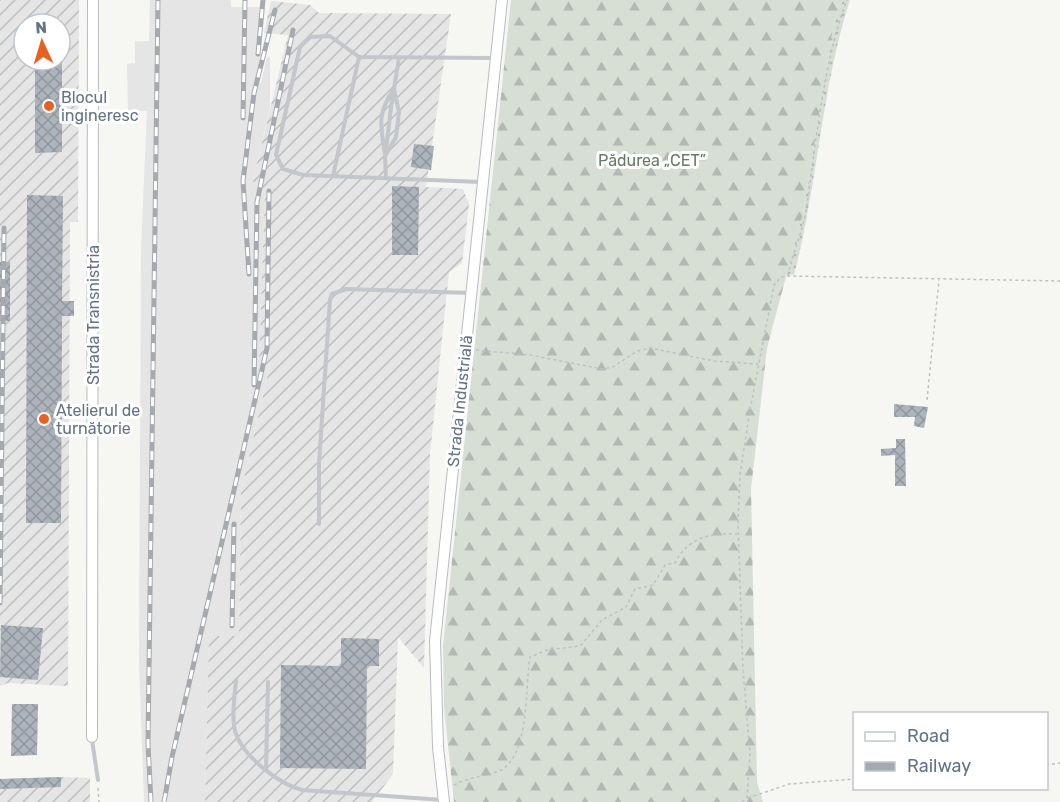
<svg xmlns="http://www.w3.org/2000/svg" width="1060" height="802" viewBox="0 0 1060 802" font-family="Rubik,sans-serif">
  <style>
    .built { fill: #e4e5e4 }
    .industrial { fill: url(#industrial-furrows); fill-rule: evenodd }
    .green { fill: url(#green-dots) }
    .forest { fill: url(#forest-firs) }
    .building { fill: url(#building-cross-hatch) }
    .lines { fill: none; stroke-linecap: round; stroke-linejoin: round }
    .secondary-casing { stroke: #b8bcc1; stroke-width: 12 }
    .path { stroke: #bfc0c3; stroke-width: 1.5; stroke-dasharray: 3 3; stroke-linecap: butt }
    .lane { stroke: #c3c6ca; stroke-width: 4 }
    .secondary { stroke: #fff; stroke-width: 10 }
    .rail-casing { stroke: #a5aab1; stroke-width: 5 }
    .rail { stroke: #fff; stroke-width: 3; stroke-dasharray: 9; stroke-linecap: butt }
    .poi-dot { fill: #e76222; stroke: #fff; stroke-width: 2 }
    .labels { text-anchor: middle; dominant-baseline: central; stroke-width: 6; stroke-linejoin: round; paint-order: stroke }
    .poi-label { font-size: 16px; fill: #647385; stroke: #fff; text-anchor: start }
    .park-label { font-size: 16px; fill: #667c63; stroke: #fff }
    .street-label { font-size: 16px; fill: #647385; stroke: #fff }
  </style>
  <defs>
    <pattern id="industrial-furrows" width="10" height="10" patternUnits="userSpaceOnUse" patternTransform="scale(1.5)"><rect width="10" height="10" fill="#e4e5e4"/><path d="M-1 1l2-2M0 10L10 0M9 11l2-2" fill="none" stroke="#bcbebe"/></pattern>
    <pattern id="green-dots" width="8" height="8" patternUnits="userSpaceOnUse" patternTransform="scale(1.5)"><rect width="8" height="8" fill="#d7ded4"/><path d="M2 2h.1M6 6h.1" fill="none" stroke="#b2b8b2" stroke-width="1.8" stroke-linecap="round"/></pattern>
    <pattern id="forest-firs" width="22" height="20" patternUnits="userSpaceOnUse" patternTransform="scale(1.5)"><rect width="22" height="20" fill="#d7ded4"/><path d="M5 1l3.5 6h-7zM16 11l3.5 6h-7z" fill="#b2b8b2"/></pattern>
    <pattern id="building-cross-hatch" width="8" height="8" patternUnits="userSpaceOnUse" patternTransform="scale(1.5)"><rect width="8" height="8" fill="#adb3ba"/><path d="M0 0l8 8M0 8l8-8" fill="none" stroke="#90969d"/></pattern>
  </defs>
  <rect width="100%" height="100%" fill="#f6f6f3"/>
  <path class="built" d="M150,0H231V7H261L258,54L261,55L256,83H261L267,57H270V107L253,180L255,188L265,189L259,364H270L241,492L239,637L209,636L205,802H144L139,662L141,248L147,111L128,112L127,64L135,63V41H149Z"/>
  <g class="industrial">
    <path d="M0,0H79L78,222H70L68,686L8,683L0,686ZM24,24H60V60H24Z"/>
    <path d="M271,1L310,5L319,13L451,14L426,187L463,189L469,204L462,263L449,272L430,454L424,668L398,637L393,774L372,802H205L209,636H239L241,492L270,365L259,364L265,189L255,188L253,180L288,35L264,33Z"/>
    <path d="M61,777L90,778V802H0V779Z"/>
  </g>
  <path class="green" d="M843,0H850C821,89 818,184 794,275L786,274L803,213L834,21Z"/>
  <path class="forest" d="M511,0H843L834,21L803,213L767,348L751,489L757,782L763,802H454L444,707L443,646Z"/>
  <g class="building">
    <path d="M35,60H62V152L35,153Z"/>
    <path d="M414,144L434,146L431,170L411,167Z"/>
    <path d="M392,186L419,187L418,255H392Z"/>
    <path d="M27,195L63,196L62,301H74V316H62L61,523H26Z"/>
    <rect x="0" y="262" width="10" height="59"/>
    <path d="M894,404L928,407L924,428L914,426L915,417H894Z"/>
    <path d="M896,439H905L906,486H895V455L881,456V449L896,448Z"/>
    <path d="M1,625L43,628L38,680L0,677Z"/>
    <path d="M341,638L379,639V666H367L366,769L280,768L281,665L341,666Z"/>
    <path d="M12,704H38L37,755L11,756Z"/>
    <path d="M61,777V787L0,789V779Z"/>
  </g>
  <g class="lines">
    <g class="secondary-casing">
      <g id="secondary">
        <path d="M92,737L93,0"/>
        <path d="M444,802L438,747L435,641L502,0"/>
      </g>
    </g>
    <g class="path">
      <path d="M788,276C793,251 804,229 807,204C816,141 824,59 847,0"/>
      <path d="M476,350L530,355L602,369L613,367L637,351L650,348L714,361L758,364"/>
      <path d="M927,400L939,280"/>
      <path d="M1046,765L1060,763"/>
      <path d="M454,785C468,777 484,777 499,771C530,758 525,685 530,657L547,650L580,646L602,620L626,607L635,589L653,585L665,565L675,563C688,537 710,533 737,534"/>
      <path d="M98,788L99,802"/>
      <path d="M748,798L789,784L854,779"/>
      <path d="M742,802L747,798L750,754L743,669L738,523L740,474L750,410L774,285L781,277L788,276L1060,281"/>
    </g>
    <g class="lane">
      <path d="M386,149L393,91"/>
      <path d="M385,155C381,126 376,115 394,89"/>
      <path d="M333,176L359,57"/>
      <path d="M386,178L385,156L396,137L399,112L394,89L399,58"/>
      <path d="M481,182L303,175L283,169L276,155L300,47L310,37L330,36L359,57L493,58"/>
      <path d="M319,524V463L330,300L332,294L346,289L471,293"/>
      <path d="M236,680C235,695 231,716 235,731C242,756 279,784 302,790L443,800"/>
      <path d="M92,740L98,780"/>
      <path d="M266,770L268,682"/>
    </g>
    <use href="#secondary" class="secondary"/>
    <g class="rail-casing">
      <g id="rail">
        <path d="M258,54L263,0"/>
        <path d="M243,118L245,0"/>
        <path d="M249,274L243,181L254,93L275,10"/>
        <path d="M254,385L257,202L293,30"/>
        <path d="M0,603L4,228"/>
        <path d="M232,626L234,524"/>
        <path d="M151,802L148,744L158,0"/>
        <path d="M164,802L172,757L267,348L269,191"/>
      </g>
    </g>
    <use href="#rail" class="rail"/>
  </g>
  <g class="poi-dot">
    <circle cx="49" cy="106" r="6"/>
    <circle cx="44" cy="419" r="6"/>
  </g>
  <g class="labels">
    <g class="poi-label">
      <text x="61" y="97">Blocul<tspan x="61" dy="18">ingineresc</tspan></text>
      <text x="56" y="410">Atelierul de<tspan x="56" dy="18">turnătorie</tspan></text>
    </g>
    <g class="park-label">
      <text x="652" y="160">Pădurea „CET”</text>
    </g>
    <g class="street-label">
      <text transform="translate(93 315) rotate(-90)">Strada Transnistria</text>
      <text transform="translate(460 401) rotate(-84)">Strada Industrială</text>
    </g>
  </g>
  <rect x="853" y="712" width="195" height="78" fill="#ffffff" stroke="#c1c7ce" stroke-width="1.5"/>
  <rect x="865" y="732" width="30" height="9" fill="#ffffff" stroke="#c1c7ce" stroke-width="1.5"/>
  <text x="907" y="742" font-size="18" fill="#647385">Road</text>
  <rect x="865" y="762" width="30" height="9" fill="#a5aab1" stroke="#c1c7ce" stroke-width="1.5"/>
  <text x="907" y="772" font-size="18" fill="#647385">Railway</text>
  <g transform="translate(42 42) rotate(356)"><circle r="28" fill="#ffffff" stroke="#c1c7ce" stroke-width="1.5"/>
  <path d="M0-4.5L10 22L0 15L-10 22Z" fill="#e76222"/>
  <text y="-9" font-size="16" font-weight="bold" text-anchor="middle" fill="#647385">N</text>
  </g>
</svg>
